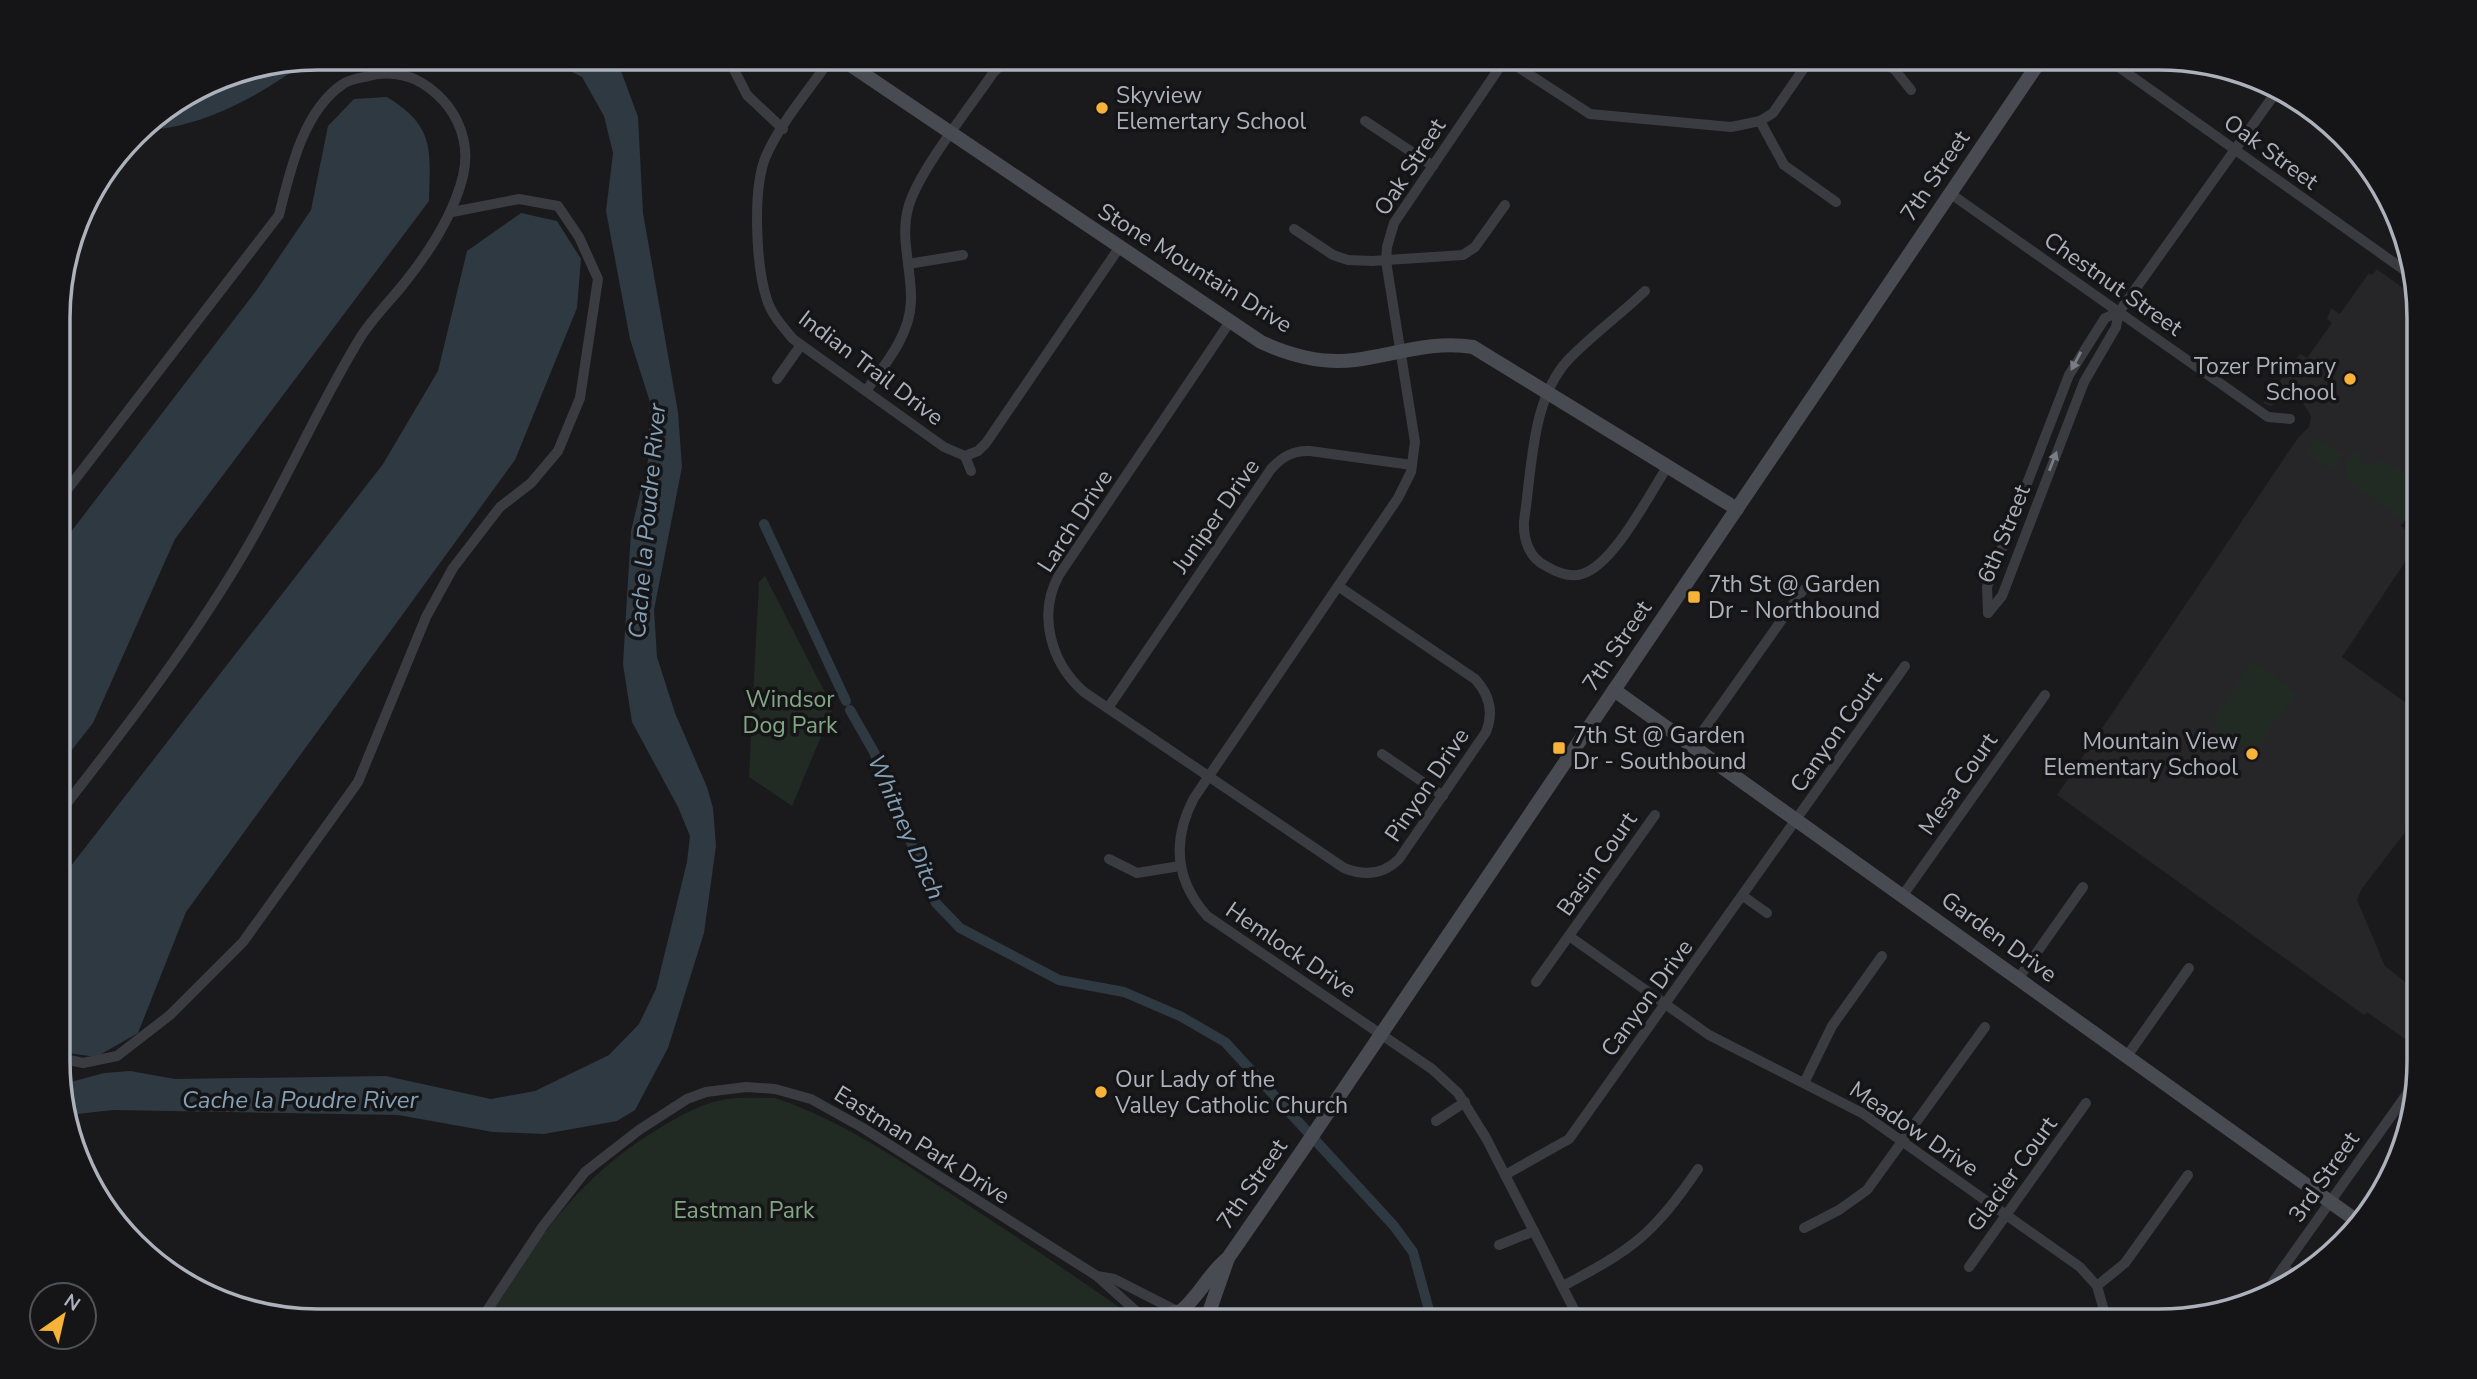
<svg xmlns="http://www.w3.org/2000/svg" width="2477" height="1379" viewBox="0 0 2477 1379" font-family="'Nunito Sans',sans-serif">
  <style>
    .built { fill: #262629 }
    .green { fill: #222b23 }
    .water { fill: #2f3941 }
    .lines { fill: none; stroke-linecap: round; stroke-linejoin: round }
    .canal { stroke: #2f3941; stroke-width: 10 }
    .street { stroke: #3b3c42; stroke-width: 10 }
    .secondary { stroke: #494b52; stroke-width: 14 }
    .oneway { fill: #797c85 }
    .poi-dot { fill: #f7b338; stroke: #151517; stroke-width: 2.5 }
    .labels { text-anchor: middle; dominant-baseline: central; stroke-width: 7; stroke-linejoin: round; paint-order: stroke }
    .poi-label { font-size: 23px; fill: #acb1bc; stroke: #151517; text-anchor: start }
    .street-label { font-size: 23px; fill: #acb1bc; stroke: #151517 }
    .park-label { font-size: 23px; fill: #83a785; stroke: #151517 }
    .water-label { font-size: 24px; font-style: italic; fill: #83a0b7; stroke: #151517 }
    .rim { fill: none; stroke: #acb1bc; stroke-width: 3.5 }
  </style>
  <rect width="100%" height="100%" fill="#1a1a1c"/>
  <path class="built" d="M2377,269L2419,300V500L2401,526L2419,541L2342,657L2419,712V814L2361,890L2357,900L2385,966L2419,993V1049L2367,1012L2364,1015L2057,795L2298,438L2309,427L2311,416L2303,403L2286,399L2270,406L2263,403L2300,354L2307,358L2332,323L2327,319L2331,308L2340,314L2369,273L2372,275Z"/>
  <g class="green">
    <path d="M2316,436L2342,454L2331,470L2305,452Z"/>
    <path d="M2357,451L2361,457L2359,462L2363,465L2384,461L2401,472L2407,469L2419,478V500L2404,521L2348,481L2345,465L2352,453Z"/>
    <path d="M765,576L833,708L792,806L749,777L759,582Z"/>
    <path d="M2253,660L2296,693L2260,745L2219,747L2216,715Z"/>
    <path d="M775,1098C838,1119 893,1156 948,1192C1013,1234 1076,1277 1139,1321H482C536,1243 574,1180 658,1129C679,1116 702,1103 727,1099C742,1097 760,1098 775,1098Z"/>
  </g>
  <g class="water">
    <path d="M545,58H610L621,71L638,117L643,213L678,412L682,467L654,610L657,657L675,713L707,787L713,808L716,846L704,933L668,1048L635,1110L617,1121L544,1134L493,1132L398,1115L113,1110L68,1115L60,1095V1085L104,1073L130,1071L175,1079L386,1076L491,1099L535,1091L609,1055L639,1024L656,989L687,862L690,836L678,807L632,722L623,664L631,531L648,460L650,402L630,339L606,211L613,153L604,116L582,77Z"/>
    <path d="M310,59C259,96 204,128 140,131L146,123L219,77Z"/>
    <path d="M387,97C436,127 430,151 429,201L175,539L93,723L60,765V546L256,291L311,210L328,126L354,99Z"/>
    <path d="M521,213L557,221L581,259L577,308L515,460L186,912L138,1033L96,1057L60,1052V880L383,464L438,371L467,251Z"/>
  </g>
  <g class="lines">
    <g class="canal">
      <path d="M764,524L846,701"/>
      <path d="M850,710L874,752L936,903L960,928L1059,980L1124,992L1180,1016L1225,1042L1394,1226L1413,1252L1432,1321"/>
    </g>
    <g class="street">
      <path d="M728,58L747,95L783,129"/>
      <path d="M831,58C810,89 781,122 766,156C752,189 756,266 767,300C772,315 783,327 793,339L944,447L965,456L978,451L986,443L1119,248"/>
      <path d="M1504,58L1590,114L1731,127L1760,121L1773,113L1811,58"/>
      <path d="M1506,58L1394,223L1387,247L1386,261L1415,442L1411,472L1398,498L1194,798C1172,840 1175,880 1207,916L1432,1069L1458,1093L1486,1138L1580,1321"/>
      <path d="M1880,58L1895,70L1911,90"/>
      <path d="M2106,58L2414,277"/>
      <path d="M1365,121L1433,166"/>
      <path d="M1760,121L1784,165L1836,202"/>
      <path d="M1951,194L2268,417L2290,419"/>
      <path d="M1294,229L1333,255L1348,260L1372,261L1463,255L1475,247L1505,205"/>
      <path d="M908,264L963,255"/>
      <path d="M1645,291C1620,315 1592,335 1568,360C1531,400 1532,470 1524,521C1523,539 1529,558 1546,566C1556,572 1570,578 1582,574C1614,565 1649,494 1668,466"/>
      <path d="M1229,323L1059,575C1037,615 1051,663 1084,692L1344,868C1364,876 1383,875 1399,859L1486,732C1494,712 1489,694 1475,679L1338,586"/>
      <path d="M777,379L801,345"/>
      <path d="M866,391C885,364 910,336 911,301C912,268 899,237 909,205C920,169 971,106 993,73L1008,58"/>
      <path d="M965,456L971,471"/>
      <path d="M60,499L279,215C290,171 303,111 343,84C350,79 361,78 369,76C385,71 408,74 422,83C454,103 472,138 463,176C453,217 428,254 402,286C388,303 372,319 360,338C320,404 289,474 251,541C196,637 128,725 60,812"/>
      <path d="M1988,613L2002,596L2084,382L2116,327L2119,312L2279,88"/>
      <path d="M1988,613L1987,587L2069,375L2105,318L2119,312"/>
      <path d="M1108,708L1271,469C1282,457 1293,450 1310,451L1412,465"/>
      <path d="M1693,745L1803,590"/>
      <path d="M1382,754L1443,796"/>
      <path d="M1109,859L1137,873L1180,866"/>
      <path d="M1903,895L2045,695"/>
      <path d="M1743,896L1767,913"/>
      <path d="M1569,936L1709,1035L1862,1113L2080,1267L2097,1286L2107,1321"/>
      <path d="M2018,979L2083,887"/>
      <path d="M1536,982L1655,815"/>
      <path d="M2127,1056L2189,968"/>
      <path d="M60,1058L83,1063L117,1056L170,1015L243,942L358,782L426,617L453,568L500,507L531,483L558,451L580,398L598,279L579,237L558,206L519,199L452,212"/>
      <path d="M1804,1083L1832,1026L1882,956"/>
      <path d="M1436,1121L1465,1102"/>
      <path d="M1505,1175L1569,1139L1905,666"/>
      <path d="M1804,1228L1839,1210L1867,1190L1985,1027"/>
      <path d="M1499,1245L1534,1231"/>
      <path d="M1969,1267L2086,1103"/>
      <path d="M2283,1268L2300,1279"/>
      <path d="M1097,1276L1114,1279L1177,1311"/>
      <path d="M1563,1286C1633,1249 1653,1235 1698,1169"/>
      <path d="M2097,1286L2125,1263L2188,1175"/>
      <path d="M2261,1299L2419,1077"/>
      <path d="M480,1321L543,1226L585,1172L639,1130L687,1099L706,1092L746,1087L775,1089L811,1099L863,1128L1097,1276L1147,1321"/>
    </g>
    <g class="secondary">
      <path d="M840,58L1261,342C1291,356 1322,364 1355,360C1394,355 1433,340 1473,347L1737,509"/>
      <path d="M1614,690L2357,1221"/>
      <path d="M1181,1311C1200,1295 1209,1273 1228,1258L1304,1148L2042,58"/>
      <path d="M1160,1321C1172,1308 1187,1309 1200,1321"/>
      <path d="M1206,1321L1228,1258"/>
    </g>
  </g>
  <defs><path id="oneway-solid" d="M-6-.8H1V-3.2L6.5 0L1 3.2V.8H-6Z" transform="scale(1.75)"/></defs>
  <g class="oneway">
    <use href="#oneway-solid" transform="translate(2076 361) rotate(118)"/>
    <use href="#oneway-solid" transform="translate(2053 461) rotate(-69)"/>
  </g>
  <g class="poi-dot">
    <circle cx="1102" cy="108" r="7"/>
    <circle cx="2350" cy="379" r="7"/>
    <rect x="1687" y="590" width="14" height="14" rx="3.5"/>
    <rect x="1552" y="741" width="14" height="14" rx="3.5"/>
    <circle cx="2252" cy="754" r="7"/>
    <circle cx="1101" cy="1092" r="7"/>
  </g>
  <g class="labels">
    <g class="poi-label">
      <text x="1116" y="95">Skyview<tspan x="1116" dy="26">Elemertary School</tspan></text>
      <text x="2336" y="366" text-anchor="end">Tozer Primary<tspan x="2336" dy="26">School</tspan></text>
      <text x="1708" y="584">7th St @ Garden<tspan x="1708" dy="26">Dr - Northbound</tspan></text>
      <text x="1573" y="735">7th St @ Garden<tspan x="1573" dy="26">Dr - Southbound</tspan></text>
      <text x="2238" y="741" text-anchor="end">Mountain View<tspan x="2238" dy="26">Elementary School</tspan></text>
      <text x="1115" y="1079">Our Lady of the<tspan x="1115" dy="26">Valley Catholic Church</tspan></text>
    </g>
    <g class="street-label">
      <text transform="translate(2271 152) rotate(36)">Oak Street</text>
      <text transform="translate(1410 167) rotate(-57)">Oak Street</text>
      <text transform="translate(1935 176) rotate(-56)">7th Street</text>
      <text transform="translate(1195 268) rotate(32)">Stone Mountain Drive</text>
      <text transform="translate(2113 284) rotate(35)">Chestnut Street</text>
      <text transform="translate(871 368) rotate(37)">Indian Trail Drive</text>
      <text transform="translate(1216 516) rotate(-55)">Juniper Drive</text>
      <text transform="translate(1075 521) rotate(-57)">Larch Drive</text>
      <text transform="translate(2004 534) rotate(-68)">6th Street</text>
      <text transform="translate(1617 646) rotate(-56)">7th Street</text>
      <text transform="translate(1836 732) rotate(-55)">Canyon Court</text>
      <text transform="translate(1958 784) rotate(-55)">Mesa Court</text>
      <text transform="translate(1427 785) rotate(-56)">Pinyon Drive</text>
      <text transform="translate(1597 864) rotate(-55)">Basin Court</text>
      <text transform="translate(1999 937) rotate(36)">Garden Drive</text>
      <text transform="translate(1291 950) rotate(34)">Hemlock Drive</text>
      <text transform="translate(1647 998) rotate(-54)">Canyon Drive</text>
      <text transform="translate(1914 1129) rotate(34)">Meadow Drive</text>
      <text transform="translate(922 1145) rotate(32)">Eastman Park Drive</text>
      <text transform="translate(2012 1174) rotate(-54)">Glacier Court</text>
      <text transform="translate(2324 1177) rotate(-55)">3rd Street</text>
      <text transform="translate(1252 1184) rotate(-55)">7th Street</text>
    </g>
    <g class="park-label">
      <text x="790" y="699">Windsor<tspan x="790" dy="26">Dog Park</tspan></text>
      <text x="744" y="1210">Eastman Park</text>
    </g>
    <g class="water-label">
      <text transform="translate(647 521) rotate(-85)">Cache la Poudre River</text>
      <text transform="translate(906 827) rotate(66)">Whitney Ditch</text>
      <text x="300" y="1100">Cache la Poudre River</text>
    </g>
  </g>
  <path d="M0 0H2477V1379H0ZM318 70H2159A248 248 0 0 1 2407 318V1061A248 248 0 0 1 2159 1309H318A248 248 0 0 1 70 1061V318A248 248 0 0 1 318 70Z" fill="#151517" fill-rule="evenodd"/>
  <path class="rim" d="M318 70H2159A248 248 0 0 1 2407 318V1061A248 248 0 0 1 2159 1309H318A248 248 0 0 1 70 1061V318A248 248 0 0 1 318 70Z"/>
  <g transform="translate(63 1316) rotate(34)"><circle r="33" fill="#151517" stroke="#515359" stroke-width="2"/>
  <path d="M0-5L12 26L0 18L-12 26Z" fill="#f7b338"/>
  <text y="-10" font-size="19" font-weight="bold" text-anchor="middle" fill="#acb1bc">N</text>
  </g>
</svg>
